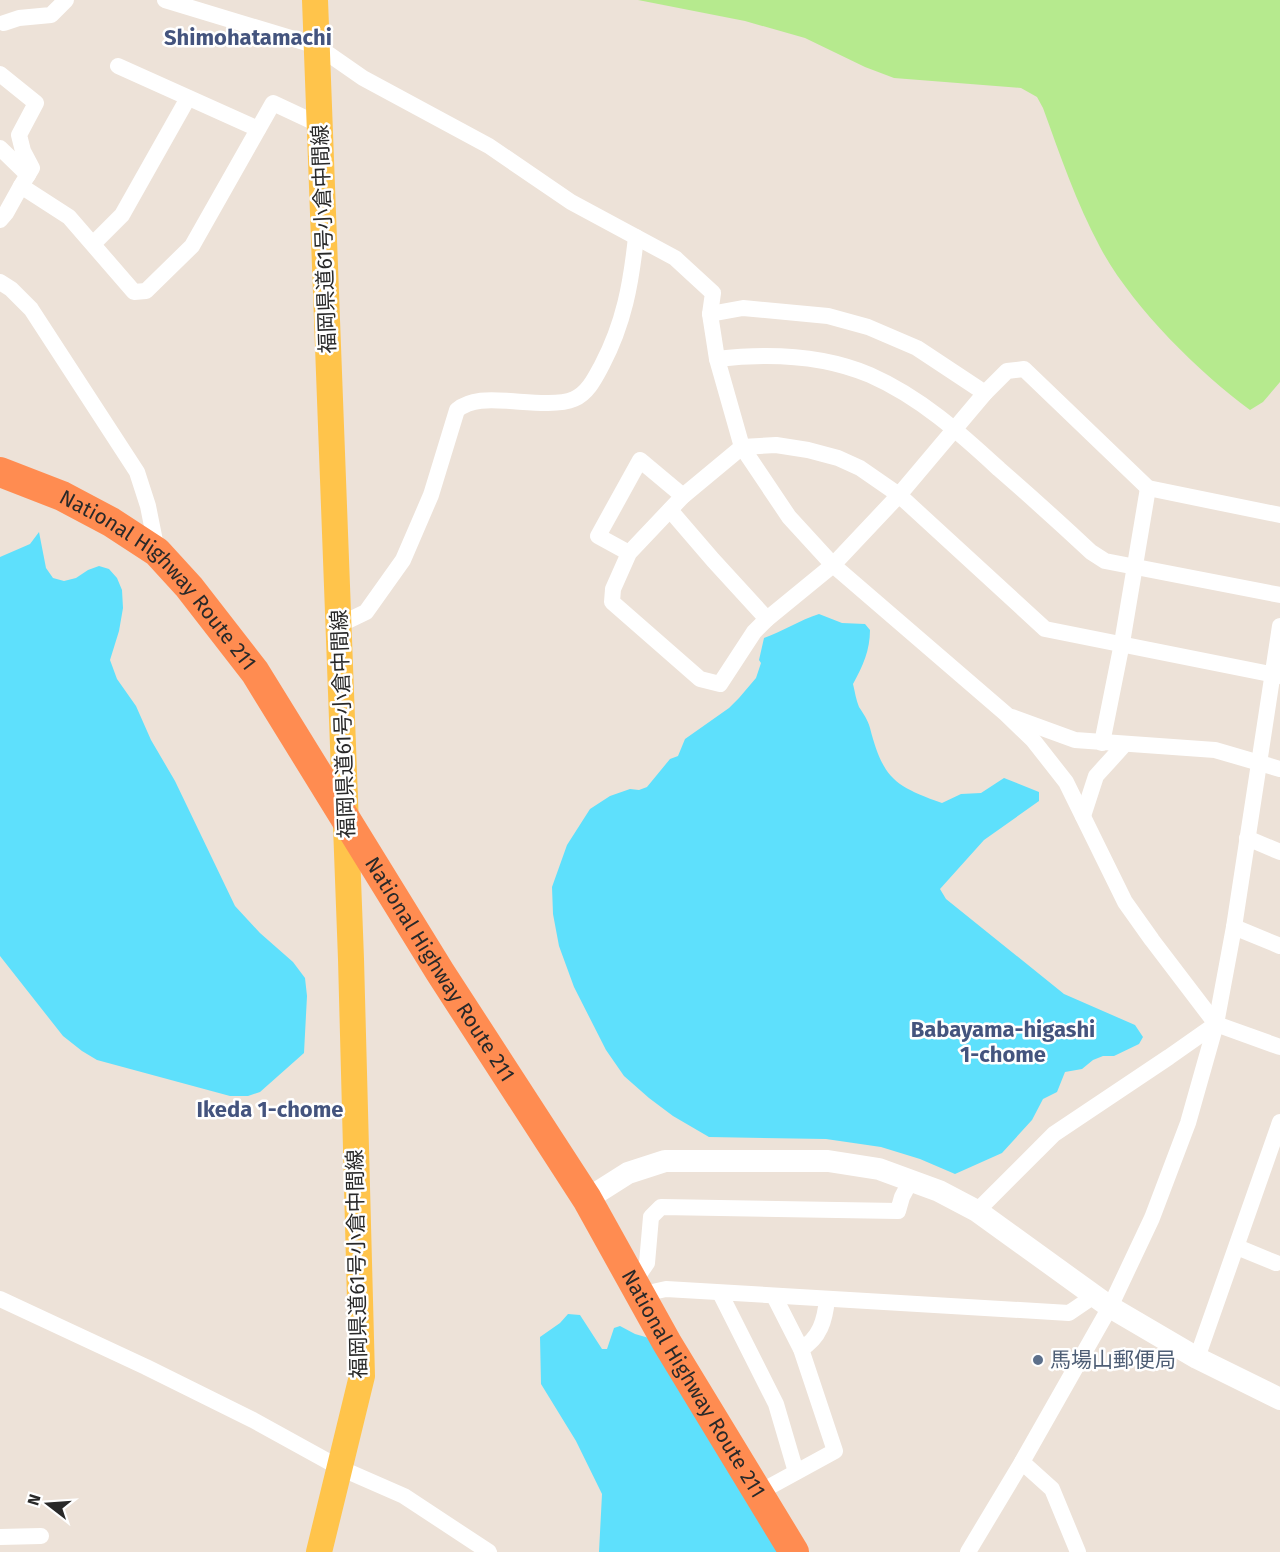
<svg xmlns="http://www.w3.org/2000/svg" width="1280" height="1552" viewBox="0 0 1280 1552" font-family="'Fira Sans','Noto Sans JP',sans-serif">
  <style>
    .green { fill: #b6ea8e }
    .water { fill: #5ee0fc }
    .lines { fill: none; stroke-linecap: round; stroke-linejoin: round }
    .street { stroke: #fff; stroke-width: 16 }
    .secondary { stroke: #fff; stroke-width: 22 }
    .primary { stroke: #ffc44b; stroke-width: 26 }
    .highway { stroke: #ff8c51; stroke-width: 30 }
    .service-dot { fill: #5c6f8a; stroke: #fff; stroke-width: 2 }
    .labels { text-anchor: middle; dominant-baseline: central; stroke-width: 5; stroke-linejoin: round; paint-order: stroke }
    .street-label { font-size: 21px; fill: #292929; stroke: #fff }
    .service-label { font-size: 21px; fill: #4e5e75; stroke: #fff; text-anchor: start }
    .neighbourhood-label { font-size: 22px; font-weight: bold; fill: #44547e; stroke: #fff }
  </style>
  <rect width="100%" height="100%" fill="#ede2d8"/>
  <path class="green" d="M638,0H1280V382L1263,402L1250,410C1198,372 1130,304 1100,247C1076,202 1060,155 1043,108L1037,97L1021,88L894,78L865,67L805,38L745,21Z"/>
  <g class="water">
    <path d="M39,532L46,568L53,578L64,581L76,578L88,570L99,566L109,569L117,578L122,590L123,608L119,631L110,660L117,679L136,706L151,740L175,781L235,906L260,933L293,962L305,978L307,996L304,1053L260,1092L248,1096H230L97,1060L82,1051L63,1036L0,956V557L30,544Z"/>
    <path d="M819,614L842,623L865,624L870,630C870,650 863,666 853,684C855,692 856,700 859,707C863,713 868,720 870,728C883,778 894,786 942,803L961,794L981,793L1004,778L1039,792V801L984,840L940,889L946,899L1064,994L1135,1025L1143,1037L1139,1044L1114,1056H1103L1093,1060L1082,1069L1065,1072L1057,1092L1043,1099L1032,1120L1002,1153L955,1174L920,1159L881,1147L826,1139L709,1137L673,1116L649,1098L624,1076L606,1050L574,987L559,946L553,914L552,887L567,845L590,809L610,796L630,789L639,790L647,787L670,759L678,756L685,739L729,708L739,698L756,678L761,663L759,660L764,638C783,631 800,620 819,614Z"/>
    <path d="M568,1314L580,1315L602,1349H607L614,1328L620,1326L635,1334L649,1338L780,1552H599L602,1494L576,1441L541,1384L540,1337L560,1323Z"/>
  </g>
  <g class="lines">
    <g class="street">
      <path d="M165,0L317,46L363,78L489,146L571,202L675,258L713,293L710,314L717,359L742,447L789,517L833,565L1006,714L1033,740L1066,782L1125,902L1152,940L1216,1024L1280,1047"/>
      <path d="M4,23L19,18L51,15L66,0"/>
      <path d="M118,66L258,129"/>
      <path d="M0,74L36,103L19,135L23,151L32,168L21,186"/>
      <path d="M0,148L28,175"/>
      <path d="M0,220L6,213L21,186L69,217L134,292L146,291L192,246L273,103L320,125"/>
      <path d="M93,244L122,215L188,98"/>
      <path d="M0,282L11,289L31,309L137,472L148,506L157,551"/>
      <path d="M710,314L743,308L828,316L868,327L917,348L985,393"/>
      <path d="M717,359C768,353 823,355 870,375C920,397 960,433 999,469C1030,496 1061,524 1091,552L1105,561L1280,595"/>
      <path d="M670,510L713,560L767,619"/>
      <path d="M1280,515L1148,488L1024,369L1007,371L985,393L899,495L833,565L767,619L754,632L720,684L700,679L612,602L613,589L629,553L683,496L742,447L776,445L808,450L838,458L860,468L899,495L1045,629L1280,676"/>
      <path d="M629,553L598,536L640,460L683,496"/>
      <path d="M339,625L366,612L403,560L431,495L457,410C472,398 492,400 510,401C527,402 558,406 574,399C588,393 595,378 602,365C624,323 631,284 636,237"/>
      <path d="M1012,717L1075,740L1215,750L1280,769"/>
      <path d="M1102,743L1122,643L1148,488"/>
      <path d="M1083,816L1096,776L1125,744"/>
      <path d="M1247,838L1280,852"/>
      <path d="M1234,927L1280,946"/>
      <path d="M977,1211L1054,1134L1169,1057L1216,1024"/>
      <path d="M1237,1247L1276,1263"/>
      <path d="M633,1283L647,1263L651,1217L661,1207L898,1211L902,1197L911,1180"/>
      <path d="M720,1293L776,1404L796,1472"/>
      <path d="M639,1295L666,1289L1069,1313L1094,1296"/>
      <path d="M0,1299L146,1367L253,1420L340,1468L404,1496L489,1552"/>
      <path d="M801,1349C820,1338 825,1320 827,1299"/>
      <path d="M1197,1358L1280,1122"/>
      <path d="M1022,1462L1052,1489L1078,1552"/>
      <path d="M758,1493L835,1451L801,1349L774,1296"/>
      <path d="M0,1537L41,1536"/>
      <path d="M968,1552L1022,1462L1110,1307L1152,1218L1188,1123L1216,1024L1234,927L1280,626"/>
    </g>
    <path class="secondary" d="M587,1199L628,1173L665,1161H828L879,1169L939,1191L977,1211L1110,1307L1197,1358L1280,1399"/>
    <path class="primary" d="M315,0L351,959L362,1376L319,1552"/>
    <path class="highway" id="s1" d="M0,472L62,496L111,522L157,552L189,587L255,672L440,972L587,1199L667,1343L794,1552"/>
  </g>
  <circle class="service-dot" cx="1038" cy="1360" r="6"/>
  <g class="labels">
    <g class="street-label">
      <text transform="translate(324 239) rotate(-92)">福岡県道61号小倉中間線</text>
      <text stroke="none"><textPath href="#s1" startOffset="196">National Highway Route 211</textPath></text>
      <text transform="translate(343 724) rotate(-92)">福岡県道61号小倉中間線</text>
      <text stroke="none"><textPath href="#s1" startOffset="682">National Highway Route 211</textPath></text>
      <text transform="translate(357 1264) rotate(-91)">福岡県道61号小倉中間線</text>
      <text stroke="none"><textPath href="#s1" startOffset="1168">National Highway Route 211</textPath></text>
    </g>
    <g class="service-label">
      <text x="1050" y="1360">馬場山郵便局</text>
    </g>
    <g class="neighbourhood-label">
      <text x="248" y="37">Shimohatamachi</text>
      <text x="1003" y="1029">Babayama-higashi<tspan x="1003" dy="25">1-chome</tspan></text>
      <text x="270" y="1109">Ikeda 1-chome</text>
    </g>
  </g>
  <g transform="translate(48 1504) rotate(287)" stroke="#ffffff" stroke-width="4.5" paint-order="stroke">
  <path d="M0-4.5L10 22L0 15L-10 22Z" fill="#292929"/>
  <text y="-9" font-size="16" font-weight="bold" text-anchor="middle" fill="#292929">N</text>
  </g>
</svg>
